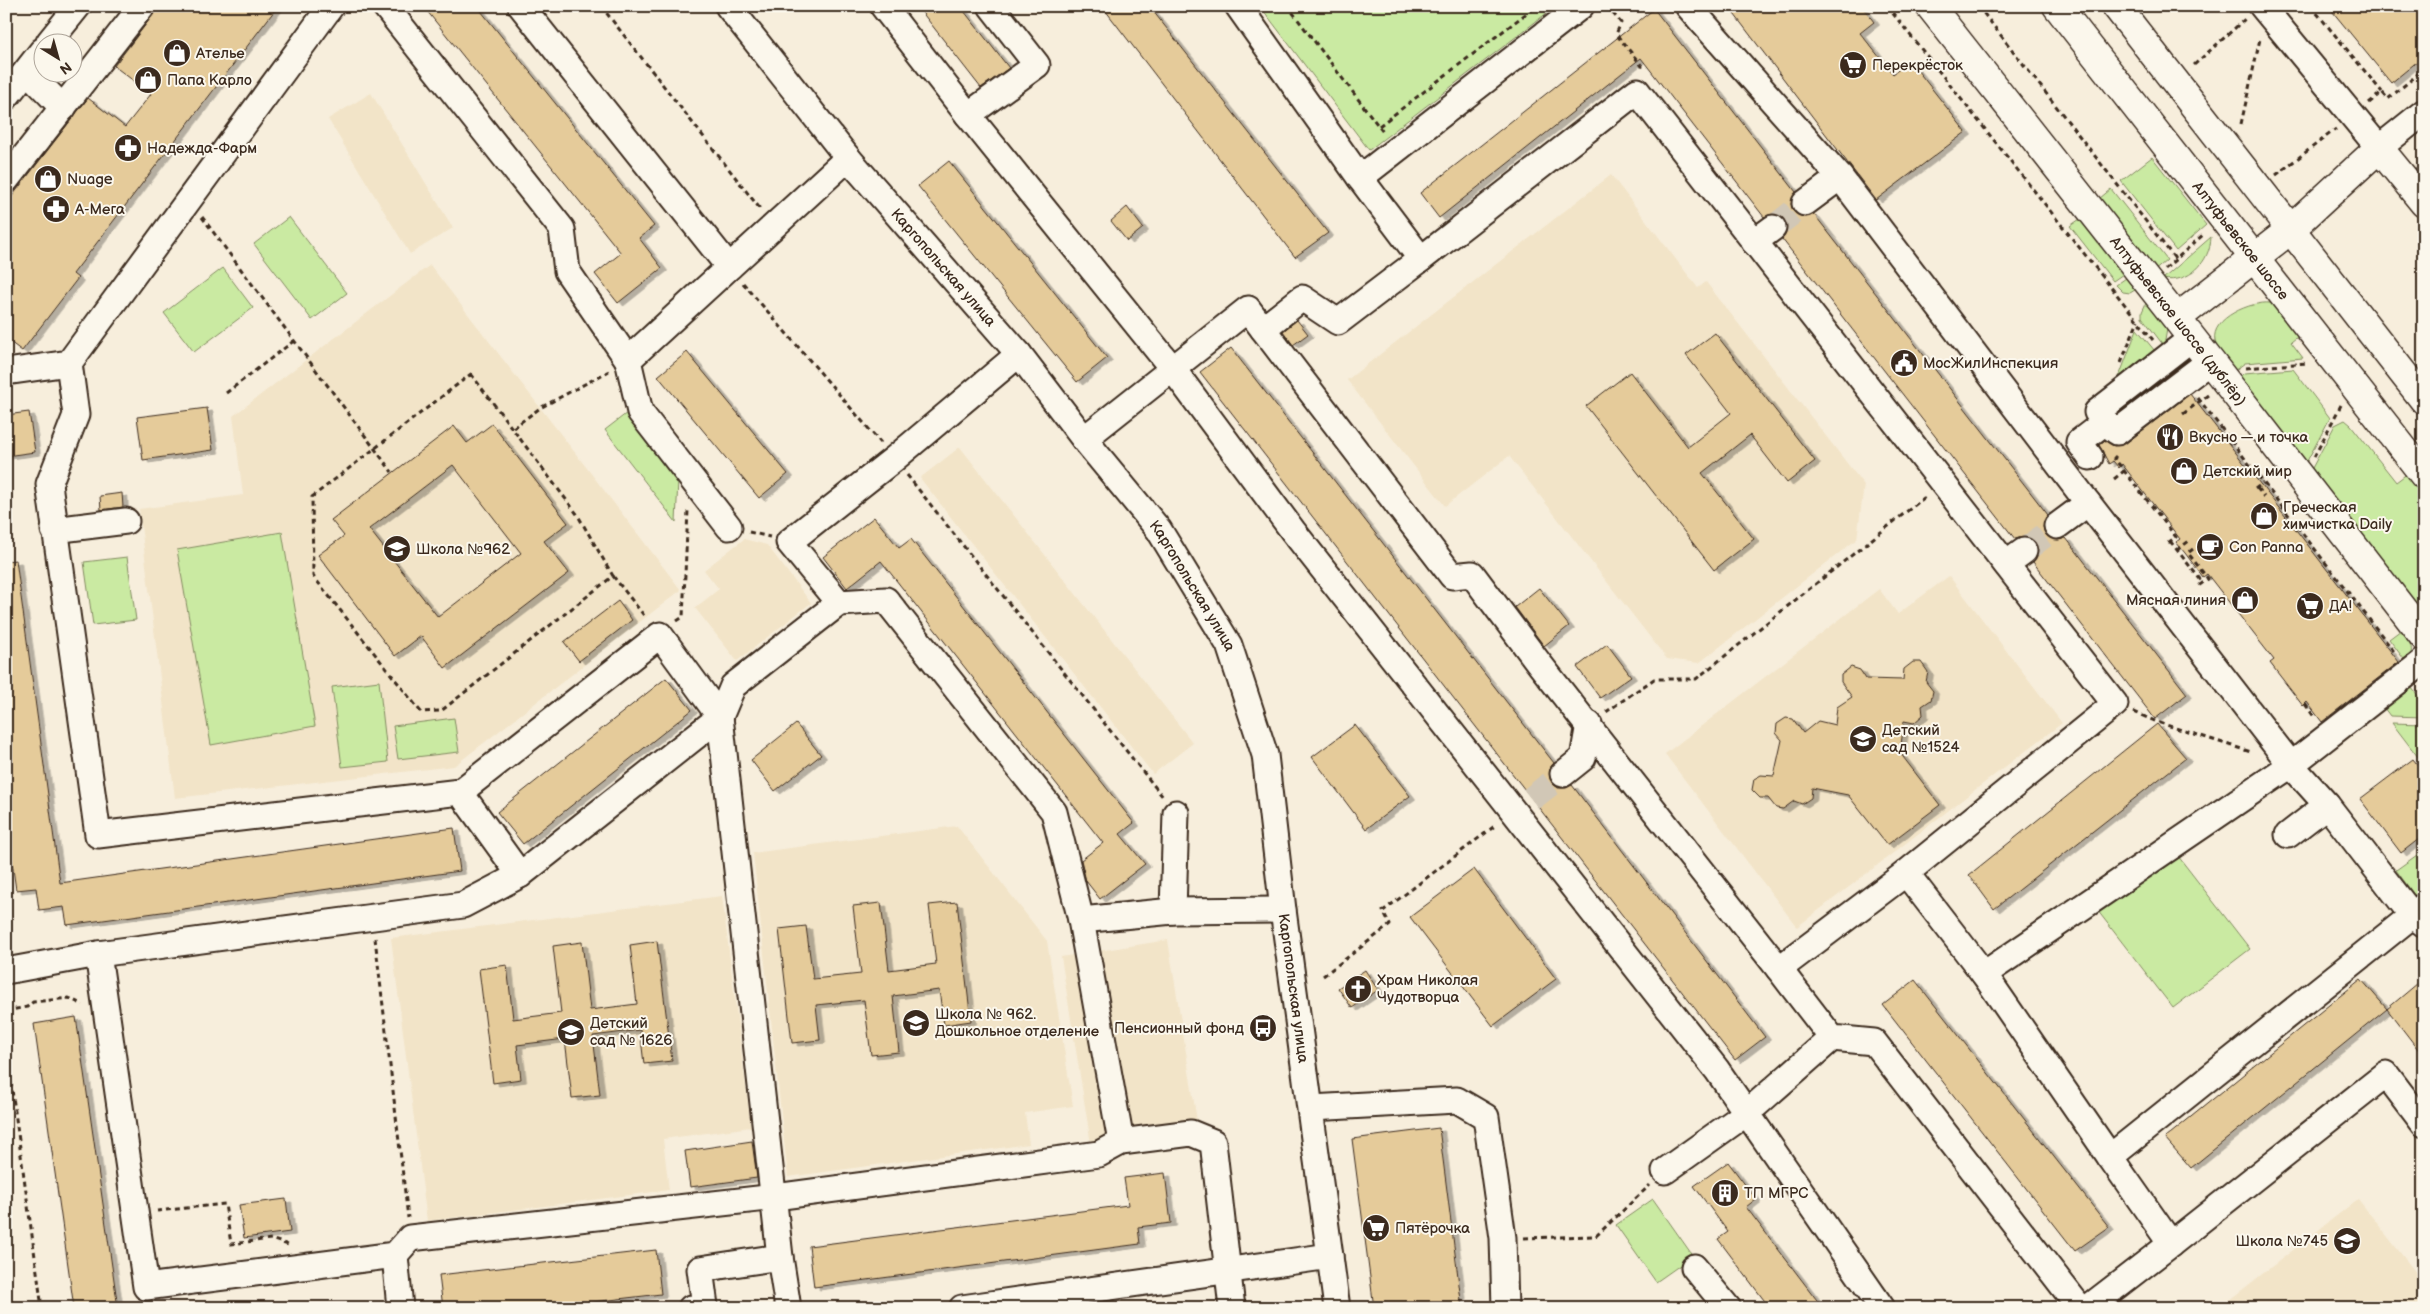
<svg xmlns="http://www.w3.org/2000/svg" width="2430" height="1314" viewBox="0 0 2430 1314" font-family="'Balsamiq Sans',sans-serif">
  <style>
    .built { fill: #f2e4c8 }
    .green { fill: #caeaa2; stroke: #828a60 }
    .building { fill: #e5cb9a; stroke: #3b2a1e; fill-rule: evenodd; filter: url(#shadow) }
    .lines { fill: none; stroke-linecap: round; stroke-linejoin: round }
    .minor-tunnel { stroke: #d1c7b6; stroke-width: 25; stroke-dasharray: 25 12; stroke-linecap: butt }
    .minor-casing { stroke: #3b2a1e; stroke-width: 29 }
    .major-casing { stroke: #3b2a1e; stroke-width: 31 }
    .path { stroke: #3b2a1e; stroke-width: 3; stroke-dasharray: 5 4; stroke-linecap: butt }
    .minor { stroke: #fbf7ec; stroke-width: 25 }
    .major { stroke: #fbf7ec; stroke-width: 28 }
    .labels { text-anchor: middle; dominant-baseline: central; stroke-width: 4; stroke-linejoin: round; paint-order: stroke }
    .poi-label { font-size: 15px; fill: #3b2a1e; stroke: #fbf7ec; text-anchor: start }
    .street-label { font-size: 15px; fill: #3b2a1e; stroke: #fbf7ec }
  </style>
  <defs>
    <filter id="shadow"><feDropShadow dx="5.5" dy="3" stdDeviation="0" flood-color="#0004"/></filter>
  </defs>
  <rect width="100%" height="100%" fill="#f7eedc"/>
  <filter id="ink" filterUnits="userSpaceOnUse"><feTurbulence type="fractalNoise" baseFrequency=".02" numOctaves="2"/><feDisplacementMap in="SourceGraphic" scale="10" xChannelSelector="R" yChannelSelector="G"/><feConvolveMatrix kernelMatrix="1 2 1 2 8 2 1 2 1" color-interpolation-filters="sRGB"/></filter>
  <g filter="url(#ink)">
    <g class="built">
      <path d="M371,93L453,228L410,254L328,119Z"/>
      <path d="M1611,175L1698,288L1706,282L1864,485L1857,539L1699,663L1667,659L1509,456L1445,506L1347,380Z"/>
      <path d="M430,265L681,590L454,766L175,798L139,509L243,495L233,416Z"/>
      <path d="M960,447L1193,743L1153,774L920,478Z"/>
      <path d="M744,539L767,545L811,603L737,661L695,608L719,589L704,570Z"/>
      <path d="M1949,576L2062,723L1797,927L1665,754L1879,589L1898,614Z"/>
      <path d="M957,826L1047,941L1073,1106L1025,1113L1029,1144L788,1177L753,853Z"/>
      <path d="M722,896L751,1127L663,1139L669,1190L427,1221L391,938Z"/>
      <path d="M1168,940L1198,1127L1091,1144L1061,957Z"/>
      <path d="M2358,1199L2424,1283V1308H2219Z"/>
    </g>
    <g class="green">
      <path d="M1260,6H1556L1369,150Z"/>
      <path d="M2152,157L2206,225L2176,251L2121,181Z"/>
      <path d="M2111,189L2167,260L2152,273L2094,203Z"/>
      <path d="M289,217L347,293L312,320L254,244Z"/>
      <path d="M2080,219L2123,274L2113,281L2070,226Z"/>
      <path d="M2211,237C2210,262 2189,284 2163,279Z"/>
      <path d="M223,268L253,308L194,352L164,313Z"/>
      <path d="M2126,278L2135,290L2130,293L2123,292L2116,285Z"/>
      <path d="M2146,303L2167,329L2164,346L2142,317V312Z"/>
      <path d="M2270,303L2277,306L2301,334L2291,342L2303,358L2245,363L2234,371C2228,362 2217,352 2215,341C2210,318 2252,301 2270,303Z"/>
      <path d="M2137,329L2159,356L2113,393Z"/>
      <path d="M2293,369L2330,418L2306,463L2240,377L2244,373Z"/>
      <path d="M627,413L678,480L676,522L605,430Z"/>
      <path d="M2345,420L2351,425L2396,482L2408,473L2424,492V615L2311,470L2335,425Z"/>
      <path d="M282,532L315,726L211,745L177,550Z"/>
      <path d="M127,557L136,620L93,625L84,562Z"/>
      <path d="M2401,630C2409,641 2417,650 2406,662L2389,639Z"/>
      <path d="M379,681L388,762L342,767L332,687Z"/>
      <path d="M2411,687L2424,703V717L2390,716L2384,708Z"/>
      <path d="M454,718L459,752L398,759L393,726Z"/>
      <path d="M2392,723L2424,724V752L2418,757Z"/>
      <path d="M2171,847L2250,949L2173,1008L2094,906Z"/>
      <path d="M2424,850V898L2415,896L2396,870Z"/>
      <path d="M1653,1199L1693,1256L1656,1282L1616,1225Z"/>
    </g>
    <g class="building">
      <path d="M156,6H278L73,274L78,278L22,351L6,339V204L88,98L125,127L151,94L114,66L153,15Z"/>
      <path d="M423,6H477L654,226L639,238L662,268L618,303L595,274L621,253Z"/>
      <path d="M917,6H960L1009,68L981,88Z"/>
      <path d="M1102,6H1149L1328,233L1295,257Z"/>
      <path d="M1728,6H1862L1874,22L1860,33L1893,74L1910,61L1966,132L1876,200Z"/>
      <path d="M2328,6H2424V56L2391,83Z"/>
      <path d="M1654,9L1796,192L1791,204L1794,212L1806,217L1814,214L2048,515L2043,527L2046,535L2058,540L2066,538L2187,694L2155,719L2033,562L2038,550L2035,542L2023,537L2015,539L1782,239L1786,233L1787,227L1784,219L1772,214L1764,217L1641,58L1439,218L1420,193Z"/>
      <path d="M949,161L1107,358L1077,382L918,186Z"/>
      <path d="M1127,207L1143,228L1127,241L1111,221Z"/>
      <path d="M1297,320L1308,334L1293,345L1283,331Z"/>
      <path d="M1715,333L1815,461L1787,483L1750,435L1702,473L1754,539L1714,570L1586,406L1630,372L1688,447L1731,413L1686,355Z"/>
      <path d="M1231,348L1554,763L1549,769L1552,783L1558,788H1566L1572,785L1765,1037L1735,1060L1200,372Z"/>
      <path d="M687,352L788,474L759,498L658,376Z"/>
      <path d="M2190,394L2399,662L2322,722L2307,702L2303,706L2270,663L2274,660L2207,574L2203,577L2185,553L2176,542L2180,539L2122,464L2119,468L2113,461L2109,464L2099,445L2105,440L2114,446L2125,444Z"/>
      <path d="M207,408L213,450L143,460L137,417Z"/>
      <path d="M29,412L35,452L6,456V415Z"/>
      <path d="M492,424L568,523L544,541L569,573L445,668L421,636L395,656L318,555L344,536L331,520L454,426L467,443ZM453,465L521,553L438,617L369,529Z"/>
      <path d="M122,493L123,507L101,510L100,496Z"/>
      <path d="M874,517L899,548L911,539L1134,823L1120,834L1145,864L1100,899L1086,881L1081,860L1103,843L881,561L847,588L823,557Z"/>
      <path d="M16,560L60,883L454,828L460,871L67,925L64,907L39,910L36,888L16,890L6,820V561Z"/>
      <path d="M1539,588L1569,626L1544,646L1515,607Z"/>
      <path d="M618,601L632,620L579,661L564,642Z"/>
      <path d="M1607,644L1631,676L1600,698L1577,667Z"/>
      <path d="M1913,662H1921L1928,672L1926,682L1933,691L1931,700L1922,706L1923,715L1914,723L1904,721L1900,753L1940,805L1887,845L1848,795L1812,788L1811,798L1802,804L1794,801L1783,809L1776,808L1768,798H1760L1752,790L1754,779L1761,775L1774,776L1782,740L1776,733L1777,724L1786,718L1793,719L1803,733L1818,721L1835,725L1837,707L1852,697L1841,682V675L1851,667L1860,670L1866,679L1903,680L1904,669Z"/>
      <path d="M666,678L692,710L523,844L497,812Z"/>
      <path d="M796,724L821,755L775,791L751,760Z"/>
      <path d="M2157,724L2186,758L1994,909L1969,875Z"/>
      <path d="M1355,725L1410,796L1366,829L1312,757Z"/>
      <path d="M2413,759L2424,773V835L2401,853L2360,799Z"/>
      <path d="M1474,869L1556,979L1493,1026L1410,917Z"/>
      <path d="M957,902L971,1021L944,1025L939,990L893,996L899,1052L871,1055L864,1000L816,1005L820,1040L792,1043L779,929L806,926L813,979L861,974L853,906L881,903L889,970L936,964L929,905Z"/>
      <path d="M657,941L672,1061L644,1064L640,1030L593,1036L600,1095L572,1098L565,1039L517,1045L521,1079L493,1083L479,969L507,965L513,1019L561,1013L553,946L582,942L590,1010L637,1004L630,945Z"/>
      <path d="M1365,970L1378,990L1352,1008L1338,988Z"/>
      <path d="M2424,978V1057L2387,1009Z"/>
      <path d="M2361,979L2387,1009L2191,1168L2165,1138Z"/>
      <path d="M1915,980L2109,1227L2075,1251L1883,1005Z"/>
      <path d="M76,1017L118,1308H74L34,1024Z"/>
      <path d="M1439,1128L1462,1308H1374L1352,1139Z"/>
      <path d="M752,1141L757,1178L690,1187L685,1151Z"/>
      <path d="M1728,1162L1756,1199L1746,1207L1823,1308H1770L1718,1239L1728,1232L1694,1186Z"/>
      <path d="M1165,1173L1171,1223L1138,1227L1140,1244L814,1287L809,1246L1128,1205L1124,1178Z"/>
      <path d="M286,1199L290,1232L244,1238L239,1205Z"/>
      <path d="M656,1250L661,1294L541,1308H443L439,1275Z"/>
    </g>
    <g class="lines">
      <g class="minor-tunnel">
        <path d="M1773,228L1805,203"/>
        <path d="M2024,551L2057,526"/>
        <path d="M1531,799L1563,774"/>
      </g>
      <g class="minor-casing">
        <g id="minor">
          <path d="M385,6L562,229L567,271L628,360"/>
          <path d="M521,6L729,267"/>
          <path id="s1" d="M728,6L848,158L1019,354L1084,439L1159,530L1229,645L1265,755L1283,910L1337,1308"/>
          <path d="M883,6L968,115"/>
          <path d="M991,6L1037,65L968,115L1172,368L1293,531L1717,1070L1882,1308"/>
          <path d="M1238,6L1360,178L1581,6"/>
          <path d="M1688,6L1840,177L2088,503L2291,765L2327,805L2412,915L2424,924"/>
          <path d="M2262,6L2379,148L2424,112"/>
          <path d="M49,42L78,6"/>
          <path d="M27,71L63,108"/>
          <path d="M6,97L42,51"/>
          <path d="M6,180L142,6"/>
          <path d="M1805,203L1840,177"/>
          <path d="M1754,242L1773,228"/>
          <path d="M1421,259L1637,91L2115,704L1906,873L1984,974"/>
          <path d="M1263,329L1452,576L1472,574L1538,662L1779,969"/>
          <path d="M2192,338L2097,412L2105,422L2117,432L2210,361"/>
          <path d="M69,363L76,415L49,484L98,835L460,792L660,635L720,717L780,1257"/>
          <path d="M6,372L69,363L331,6"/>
          <path d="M1084,439L1248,309L1263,329L1302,298L1338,322L1421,259L1360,178"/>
          <path d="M2090,457L2079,442L2105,422"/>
          <path d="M2057,526L2088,503"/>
          <path d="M729,527L640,412L628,360L848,158"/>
          <path d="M54,530L126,521"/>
          <path d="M2006,564L2024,551"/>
          <path d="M839,603L886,600L1054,812L1081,920L1173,911"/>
          <path d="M1563,774L1583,758L1589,724"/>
          <path d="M460,792L520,875"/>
          <path d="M1176,813L1173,911L1283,910"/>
          <path d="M2288,835L2327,805"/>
          <path d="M1906,873L1779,969L1832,1038L1874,1042L2080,1308"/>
          <path d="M2424,906L2110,1157L2171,1244L2386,1074L2424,1124"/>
          <path d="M1081,920L1121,1142"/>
          <path d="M98,954L146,1287L395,1255L410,1238L775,1197L1099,1154L1121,1142L1191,1133L1213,1142L1232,1308"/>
          <path d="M6,971L98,954L463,905L520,875L720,717L733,686L839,603L789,542L894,459L1019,354"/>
          <path d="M1311,1108L1457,1100L1486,1117L1503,1238L1505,1308"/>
          <path d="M2110,1157L1984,974L2291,765L2424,661"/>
          <path d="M1665,1171L1748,1112L1832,1038"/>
          <path d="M395,1255L400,1308"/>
          <path d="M1694,1267L1728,1308"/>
          <path d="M691,1308L705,1306L700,1269L780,1257L788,1308"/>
          <path d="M962,1308L1330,1256"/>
          <path d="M2088,1308L2171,1244"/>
        </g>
      </g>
      <g class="major-casing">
        <g id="major">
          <path id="s2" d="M1930,6L2210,361L2424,637"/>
          <path id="s3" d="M2057,6L2424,475"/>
          <path d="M2116,6L2424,400"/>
          <path d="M2177,318L2290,230L2379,148L2424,203"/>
        </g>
      </g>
      <g class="path">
        <path d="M601,6L761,210"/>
        <path d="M1294,6L1290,9L1383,132"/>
        <path d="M1607,6L1621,23L1616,34L1642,66L1641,71"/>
        <path d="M1887,6L2153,340"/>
        <path d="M1978,6L2176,260"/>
        <path d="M2311,6L2382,92"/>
        <path d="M2194,65L2245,19"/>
        <path d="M2369,103L2382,92L2388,99L2424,69"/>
        <path d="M2241,124L2260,39"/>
        <path d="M1379,126L1536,6"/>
        <path d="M2276,175L2336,129"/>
        <path d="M202,217L392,472"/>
        <path d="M2165,269L2205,233"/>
        <path d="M743,283L881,443"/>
        <path d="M2121,363L2138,320"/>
        <path d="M2246,368L2307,363"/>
        <path d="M471,374L577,514L613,576L441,711L421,712L313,576L312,497Z"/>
        <path d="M226,393L295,340"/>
        <path d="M2198,398L2396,654"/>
        <path d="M2183,414L2208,395"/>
        <path d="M513,428L540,408L609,371"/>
        <path d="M2116,456L2114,458L2176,537L2165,545"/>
        <path d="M2314,457L2341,405"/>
        <path d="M907,475L1163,797"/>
        <path d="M2114,479L2124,471"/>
        <path d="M2257,488L2264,497"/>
        <path d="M2255,489L2263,483"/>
        <path d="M749,532L770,537"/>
        <path d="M2170,541L2203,583"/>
        <path d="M2193,549L2188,553L2208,579L2197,587"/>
        <path d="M2177,550L2189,541"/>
        <path d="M613,576L646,618"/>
        <path d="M677,621L683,617L688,510"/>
        <path d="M2305,704L2315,718"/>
        <path d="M1606,712L1654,679H1696L1925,497"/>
        <path d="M2134,712L2157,722L2251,752"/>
        <path d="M375,938L408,1218"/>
        <path d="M1323,976L1390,925L1383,911L1496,825"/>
        <path d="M6,1011L27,1007L33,1002L69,998L83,1005"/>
        <path d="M6,1046L42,1308"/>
        <path d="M157,1211L225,1204L231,1244L271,1239L288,1245"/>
        <path d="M1524,1238L1596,1236L1650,1185"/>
      </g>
      <use href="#minor" class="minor"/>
      <use href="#major" class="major"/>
    </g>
  </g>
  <defs>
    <g id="shop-disc" transform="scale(1.4375)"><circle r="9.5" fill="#3b2a1e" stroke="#fbf7ec"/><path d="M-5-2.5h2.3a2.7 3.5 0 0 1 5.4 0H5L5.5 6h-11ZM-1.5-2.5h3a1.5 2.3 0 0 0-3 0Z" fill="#fff"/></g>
    <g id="supermarket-disc" transform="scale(1.4375)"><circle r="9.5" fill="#3b2a1e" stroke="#fbf7ec"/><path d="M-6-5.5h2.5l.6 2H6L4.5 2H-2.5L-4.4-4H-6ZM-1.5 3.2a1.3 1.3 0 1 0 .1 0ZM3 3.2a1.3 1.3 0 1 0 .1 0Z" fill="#fff"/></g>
    <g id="pharmacy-disc" transform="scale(1.4375)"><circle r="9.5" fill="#3b2a1e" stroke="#fbf7ec"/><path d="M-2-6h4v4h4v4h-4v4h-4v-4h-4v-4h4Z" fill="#fff"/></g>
    <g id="civic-disc" transform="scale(1.4375)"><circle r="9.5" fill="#3b2a1e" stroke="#fbf7ec"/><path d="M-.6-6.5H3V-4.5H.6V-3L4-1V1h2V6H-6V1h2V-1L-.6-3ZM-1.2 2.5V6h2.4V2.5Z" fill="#fff"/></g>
    <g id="restaurant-disc" transform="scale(1.4375)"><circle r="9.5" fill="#3b2a1e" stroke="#fbf7ec"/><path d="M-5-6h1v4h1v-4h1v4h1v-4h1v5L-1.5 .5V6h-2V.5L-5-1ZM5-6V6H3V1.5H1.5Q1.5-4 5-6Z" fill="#fff"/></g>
    <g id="cafe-disc" transform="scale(1.4375)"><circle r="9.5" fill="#3b2a1e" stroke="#fbf7ec"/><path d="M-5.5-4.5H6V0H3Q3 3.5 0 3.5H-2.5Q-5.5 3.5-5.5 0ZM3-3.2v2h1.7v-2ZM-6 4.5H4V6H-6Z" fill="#fff"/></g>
    <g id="school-disc" transform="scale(1.4375)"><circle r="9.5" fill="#3b2a1e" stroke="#fbf7ec"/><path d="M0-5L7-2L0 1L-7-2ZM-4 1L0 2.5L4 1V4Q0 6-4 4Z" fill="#fff"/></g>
    <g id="church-disc" transform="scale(1.4375)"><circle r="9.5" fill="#3b2a1e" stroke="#fbf7ec"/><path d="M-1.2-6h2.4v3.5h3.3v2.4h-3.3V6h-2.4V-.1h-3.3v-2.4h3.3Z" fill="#fff"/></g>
    <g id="bus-disc" transform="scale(1.4375)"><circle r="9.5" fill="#3b2a1e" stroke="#fbf7ec"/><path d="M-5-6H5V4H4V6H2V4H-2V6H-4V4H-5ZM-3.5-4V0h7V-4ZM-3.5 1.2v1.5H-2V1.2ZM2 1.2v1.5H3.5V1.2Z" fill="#fff"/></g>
    <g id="building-disc" transform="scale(1.4375)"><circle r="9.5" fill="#3b2a1e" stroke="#fbf7ec"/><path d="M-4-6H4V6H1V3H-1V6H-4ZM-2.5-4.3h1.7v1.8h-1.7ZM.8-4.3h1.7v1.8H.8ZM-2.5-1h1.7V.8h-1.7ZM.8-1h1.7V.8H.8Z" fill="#fff"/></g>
  </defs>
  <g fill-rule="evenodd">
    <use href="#shop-disc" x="177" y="53"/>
    <use href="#supermarket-disc" x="1853" y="65"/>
    <use href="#shop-disc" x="148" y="80"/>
    <use href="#pharmacy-disc" x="128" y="148"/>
    <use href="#shop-disc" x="48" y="179"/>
    <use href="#pharmacy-disc" x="56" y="209"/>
    <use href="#civic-disc" x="1904" y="363"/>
    <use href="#restaurant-disc" x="2170" y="437"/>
    <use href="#shop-disc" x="2184" y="471"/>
    <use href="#shop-disc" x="2264" y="516"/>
    <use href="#cafe-disc" x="2210" y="547"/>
    <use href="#school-disc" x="397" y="549"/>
    <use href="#shop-disc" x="2245" y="600"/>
    <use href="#supermarket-disc" x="2310" y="606"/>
    <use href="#school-disc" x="1863" y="739"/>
    <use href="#church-disc" x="1358" y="989"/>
    <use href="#school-disc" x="916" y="1023"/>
    <use href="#bus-disc" x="1263" y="1028"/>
    <use href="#school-disc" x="571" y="1032"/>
    <use href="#building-disc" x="1725" y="1193"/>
    <use href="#supermarket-disc" x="1376" y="1228"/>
    <use href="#school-disc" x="2347" y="1241"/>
  </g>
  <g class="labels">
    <g class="poi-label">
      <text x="196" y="53">Ателье</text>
      <text x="1872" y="65">Перекрёсток</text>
      <text x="167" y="80">Папа Карло</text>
      <text x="147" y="148">Надежда-Фарм</text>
      <text x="67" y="179">Nuage</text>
      <text x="75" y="209">А-Мега</text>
      <text x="1923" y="363">МосЖилИнспекция</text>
      <text x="2189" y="437">Вкусно — и точка</text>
      <text x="2203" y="471">Детский мир</text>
      <text x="2283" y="507">Греческая<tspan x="2283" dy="17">химчистка Daily</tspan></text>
      <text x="2229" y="547">Con Panna</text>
      <text x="416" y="549">Школа №962</text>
      <text x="2226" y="600" text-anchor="end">Мясная линия</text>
      <text x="2329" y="606">ДА!</text>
      <text x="1882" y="730">Детский<tspan x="1882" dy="17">сад №1524</tspan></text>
      <text x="1377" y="980">Храм Николая<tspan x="1377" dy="17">Чудотворца</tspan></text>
      <text x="935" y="1014">Школа № 962.<tspan x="935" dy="17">Дошкольное отделение</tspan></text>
      <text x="590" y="1023">Детский<tspan x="590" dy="17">сад № 1626</tspan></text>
      <text x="1244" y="1028" text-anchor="end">Пенсионный фонд</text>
      <text x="1744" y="1193">ТП МГРС</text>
      <text x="1395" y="1228">Пятёрочка</text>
      <text x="2328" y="1241" text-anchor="end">Школа №745</text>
    </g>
    <g class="street-label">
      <text stroke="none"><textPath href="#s3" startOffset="298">Алтуфьевское шоссе</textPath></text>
      <text stroke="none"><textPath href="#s1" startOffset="339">Каргопольская улица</textPath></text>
      <text stroke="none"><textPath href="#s2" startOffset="401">Алтуфьевское шоссе (дублёр)</textPath></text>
      <text stroke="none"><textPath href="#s1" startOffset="744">Каргопольская улица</textPath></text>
      <text stroke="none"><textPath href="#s1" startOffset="1164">Каргопольская улица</textPath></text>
    </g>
  </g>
  <rect width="2430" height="1314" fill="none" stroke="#fbf7ec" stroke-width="25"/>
  <rect x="12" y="12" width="2405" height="1289" fill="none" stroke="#3b2a1e" stroke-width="2" filter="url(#ink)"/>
  <g transform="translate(58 58) rotate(143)"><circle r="24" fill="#fbf7ec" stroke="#aea59a"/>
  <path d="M0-4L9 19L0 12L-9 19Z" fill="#3b2a1e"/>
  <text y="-8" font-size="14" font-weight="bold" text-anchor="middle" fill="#3b2a1e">N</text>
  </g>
</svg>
